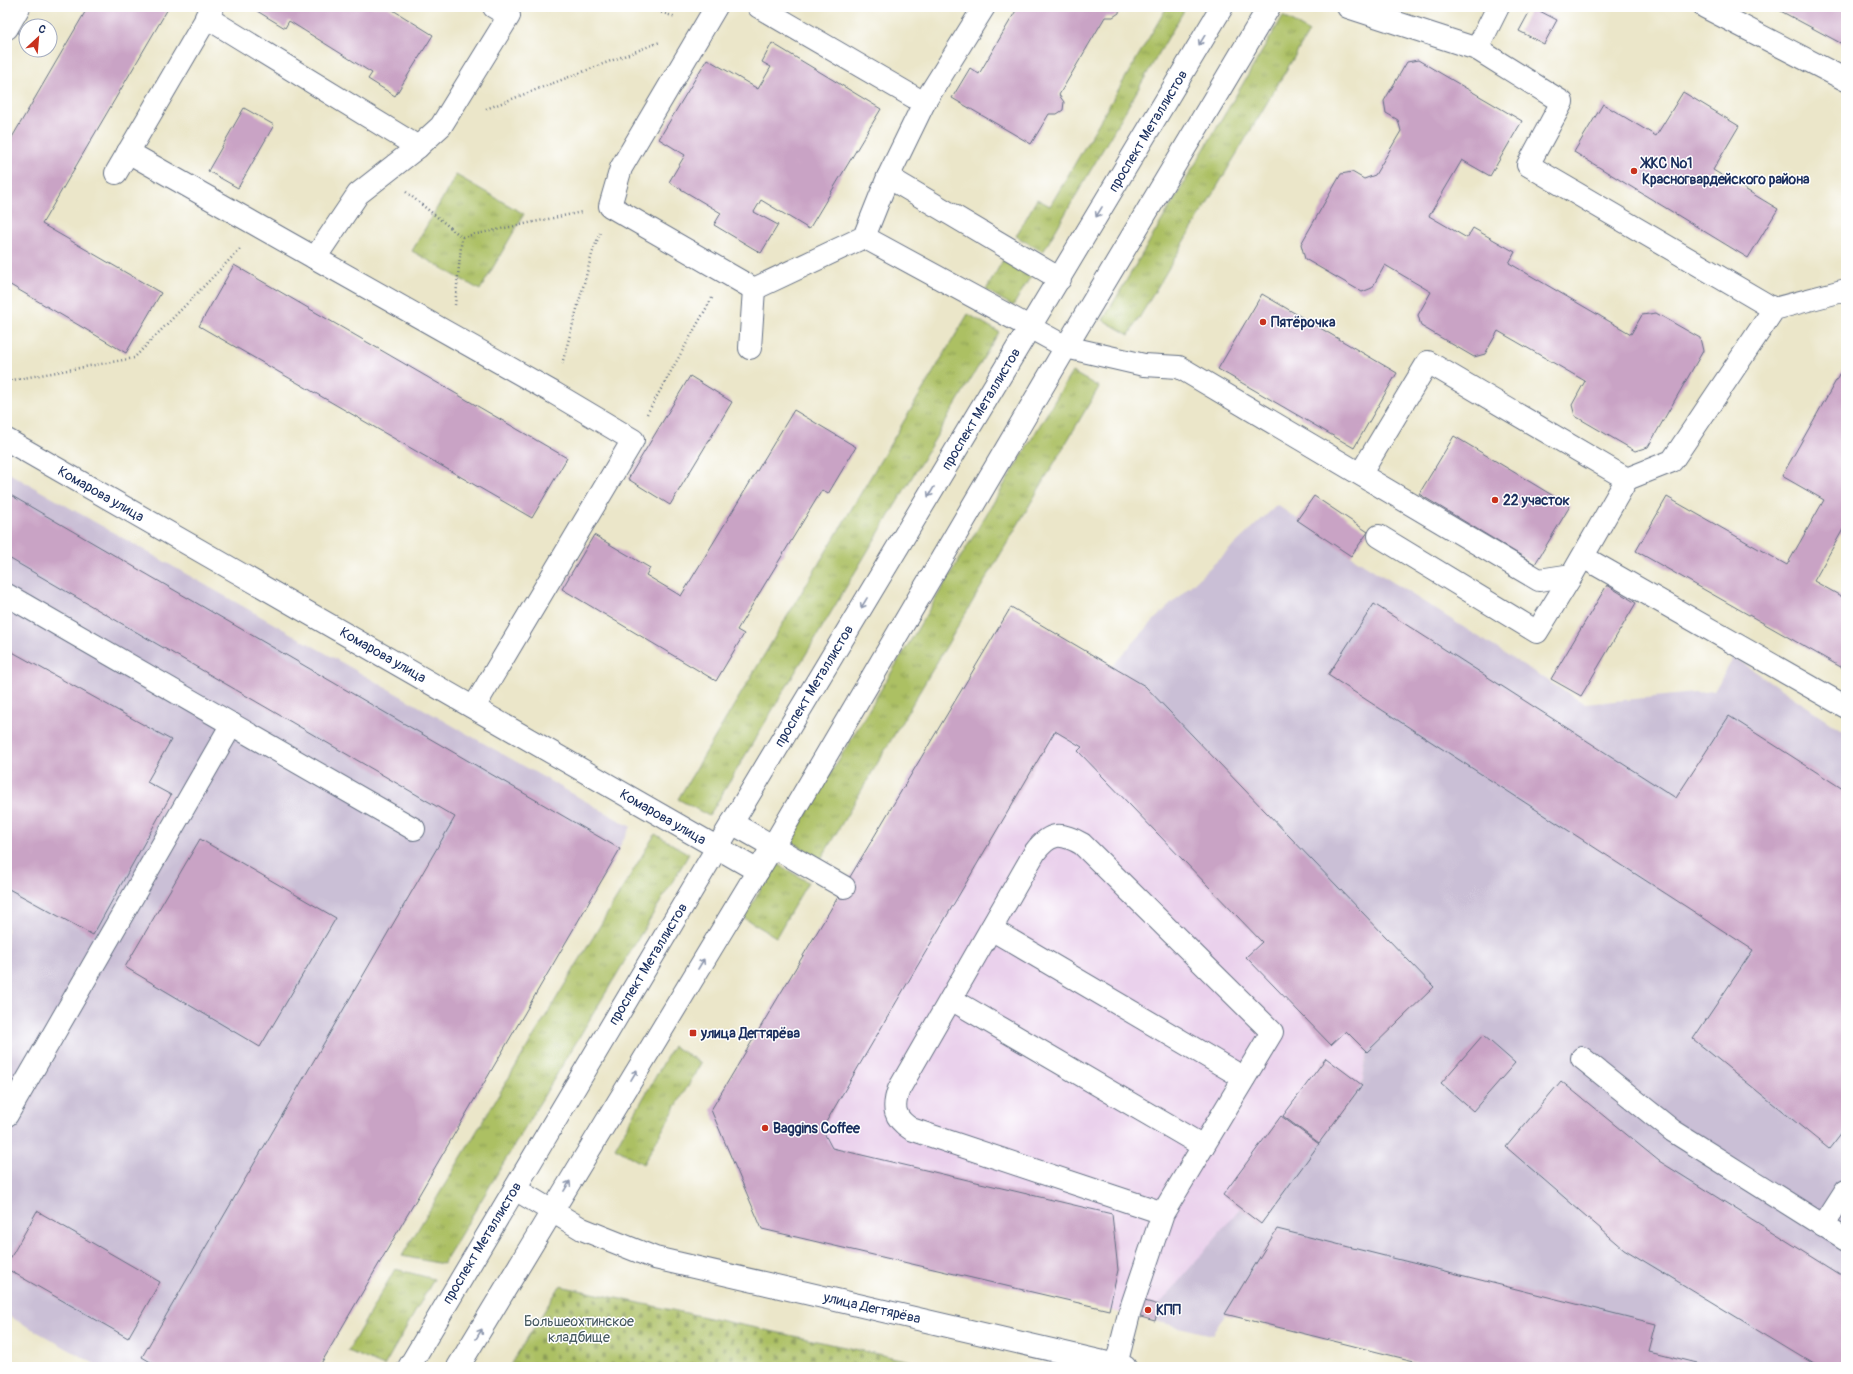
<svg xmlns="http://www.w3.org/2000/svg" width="1853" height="1374" viewBox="0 0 1853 1374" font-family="Pangolin,sans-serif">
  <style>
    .built { fill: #ead1ec }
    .industrial { fill: #cabfd6 }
    .grass { fill: url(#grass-tufts); stroke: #647861 }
    .cemetery { fill: url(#cemetery-stones); stroke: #647861 }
    .building { fill: #c9a3c5 }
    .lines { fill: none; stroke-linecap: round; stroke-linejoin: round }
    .minor-casing { stroke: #646f83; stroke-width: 24 }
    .path { stroke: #646f83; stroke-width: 2.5; stroke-dasharray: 1 3; stroke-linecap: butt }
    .minor { stroke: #fff; stroke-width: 22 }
    .oneway { stroke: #8d97ae }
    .poi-dot { fill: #c8321e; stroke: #fff; stroke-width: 1.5 }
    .labels { text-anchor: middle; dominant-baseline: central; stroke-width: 3; stroke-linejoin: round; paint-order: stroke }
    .street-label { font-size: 14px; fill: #1b2f5e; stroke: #fff }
    .poi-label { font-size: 14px; font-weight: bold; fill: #1b2f5e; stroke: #fff; text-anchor: start }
    .park-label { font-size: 14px; fill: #465a60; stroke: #fff }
  </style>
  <defs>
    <pattern id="grass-tufts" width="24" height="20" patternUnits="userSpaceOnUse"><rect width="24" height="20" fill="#acc064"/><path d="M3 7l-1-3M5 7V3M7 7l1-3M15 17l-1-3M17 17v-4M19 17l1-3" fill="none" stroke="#8b9c56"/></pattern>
    <pattern id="cemetery-stones" width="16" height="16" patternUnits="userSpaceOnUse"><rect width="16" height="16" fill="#acc064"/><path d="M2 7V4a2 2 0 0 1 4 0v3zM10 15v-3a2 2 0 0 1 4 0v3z" fill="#8b9c56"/></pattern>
  </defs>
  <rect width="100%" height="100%" fill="#fff"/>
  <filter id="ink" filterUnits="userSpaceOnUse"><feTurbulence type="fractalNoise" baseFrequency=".025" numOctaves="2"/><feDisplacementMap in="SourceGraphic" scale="8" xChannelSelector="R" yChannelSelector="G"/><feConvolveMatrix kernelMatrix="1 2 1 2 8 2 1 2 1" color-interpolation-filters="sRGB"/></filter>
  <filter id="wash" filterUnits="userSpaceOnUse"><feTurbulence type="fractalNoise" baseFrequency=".012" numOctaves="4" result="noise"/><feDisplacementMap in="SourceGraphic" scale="16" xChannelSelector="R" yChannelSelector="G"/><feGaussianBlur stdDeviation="0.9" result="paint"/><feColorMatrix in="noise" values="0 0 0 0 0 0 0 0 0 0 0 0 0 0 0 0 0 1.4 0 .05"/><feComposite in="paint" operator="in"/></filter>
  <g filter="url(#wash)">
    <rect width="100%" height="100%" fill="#ebe6c9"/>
    <path class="built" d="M1011,607L1145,686L1434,987L1367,1052L1362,1085L1261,1224L1240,1208L1155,1321L762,1229L711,1110Z"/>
    <g class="industrial">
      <path d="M7,472L631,827L317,1367H100L7,1315Z"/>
      <path d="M1277,505L1351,556L1585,704L1714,691L1734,657L1846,733V1367H1438L1225,1314L1212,1335L1155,1321L1159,1305L1240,1208L1261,1223L1362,1085L1367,1052L1434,987L1145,686L1112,666L1156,618Z"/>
    </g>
    <g class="grass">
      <path d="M1167,7H1186L1043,252L1016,236L1037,199L1050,206Z"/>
      <path d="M1283,16L1309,32L1129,335L1103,320Z"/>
      <path d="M456,175L524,214L480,290L412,251Z"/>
      <path d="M1003,260L1031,276L1013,306L986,290Z"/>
      <path d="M968,314L999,332L709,816L678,799Z"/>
      <path d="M1072,372L1099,387L821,859L790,841Z"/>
      <path d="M655,834L689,854L443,1264L402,1256Z"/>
      <path d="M776,863L808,882L776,937L744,918Z"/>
      <path d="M673,1046L701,1063L643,1164L615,1148Z"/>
      <path d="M395,1269L434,1279L384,1366L348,1351Z"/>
    </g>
    <path class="cemetery" d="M560,1286L938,1367H509Z"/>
    <g id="blocks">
      <g class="building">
        <path d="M88,7H169L42,224L161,293L126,353L7,283V146Z"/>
        <path d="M260,7H388L433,35L395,96L368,79L372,73L289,21L285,28L257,11Z"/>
        <path d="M1018,7H1120L1119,13L1113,17H1105L1059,95L1064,102L1063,110L1057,114H1049L1031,144L952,98L970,68L979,74Z"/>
        <path d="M1532,7L1557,20L1544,44L1519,31Z"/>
        <path d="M1773,7H1846V46Z"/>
        <path d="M772,43L881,109L809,229L761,200L754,212L778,225L761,253L714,225L721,213L669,182L685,155L659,139L707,59L758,89L771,67L762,62Z"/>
        <path d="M1418,60L1522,121L1490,176L1462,160L1429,216L1467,238L1473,228L1515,252L1509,263L1631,334L1642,315L1656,313L1700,338L1703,351L1648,447L1635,451L1575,416L1572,405L1585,381L1498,331L1485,354L1474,357L1421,326L1418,315L1431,292L1385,265L1372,288L1362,292L1305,259L1301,244L1341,174L1352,172L1364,179L1375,175L1401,131L1398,120L1386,113L1384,101L1407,62Z"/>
        <path d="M1683,92L1739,126L1713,170L1778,209L1748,258L1574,152L1603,104L1656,136Z"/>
        <path d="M244,108L274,125L238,188L208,171Z"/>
        <path d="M234,265L567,458L532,518L199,326Z"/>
        <path d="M1262,294L1397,373L1354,448L1218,369Z"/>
        <path d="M1846,363V524L1814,581L1846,599V670L1636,551L1667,497L1787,565L1824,500L1782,476Z"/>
        <path d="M690,376L732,402L670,505L628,479Z"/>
        <path d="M794,410L856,447L828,494L822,490L737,630L744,634L716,681L562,589L594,535L650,568L646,575L681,596Z"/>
        <path d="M1454,436L1570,506L1535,564L1419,494Z"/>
        <path d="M7,493L620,849L319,1367H159L142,1357L455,817L7,557Z"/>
        <path d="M1314,496L1368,532L1351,556L1297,520Z"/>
        <path d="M1607,585L1636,603L1581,696L1551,679Z"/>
        <path d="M1374,604L1676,798L1729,716L1846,791V1127L1829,1149L1693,1039L1753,950L1328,675Z"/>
        <path d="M1011,607L1145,686L1434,987L1367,1052L1346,1031L1331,1045L1246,957L1262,942L1078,751L1082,747L1055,731L822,1129L832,1148L1112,1214L1118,1270L1109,1310L762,1229L711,1110Z"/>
        <path d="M7,649L171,740L147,782L171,795L93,935L7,888Z"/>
        <path d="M200,839L336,918L260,1047L125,967Z"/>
        <path d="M1483,1035L1515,1063L1473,1111L1441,1083Z"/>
        <path d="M1326,1058L1362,1085L1319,1143L1283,1116Z"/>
        <path d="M1561,1081L1659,1161L1846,1278V1367H1819L1624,1249L1506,1147Z"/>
        <path d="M1281,1116L1319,1144L1261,1224L1223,1195Z"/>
        <path d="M37,1211L160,1282L128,1338L7,1269V1264Z"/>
        <path d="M1277,1229L1656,1324L1649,1351L1713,1367H1438L1225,1314Z"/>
        <path d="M1141,1300L1159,1305L1155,1321L1137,1316Z"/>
      </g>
    </g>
  </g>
  <g filter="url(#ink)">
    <use href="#blocks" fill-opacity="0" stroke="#646f83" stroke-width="1"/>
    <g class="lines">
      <g class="minor-casing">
        <g id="minor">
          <path d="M716,7L621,168L610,206L754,289L864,237L888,177"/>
          <path d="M759,7L924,103"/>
          <path d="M984,7L924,103L888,177L1060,279"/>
          <path d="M1348,7L1477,49L1498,7"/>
          <path d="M1705,7L1846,80"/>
          <path d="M206,17L418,147"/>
          <path d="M7,28L19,7"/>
          <path d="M1477,49L1562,102L1528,165L1774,309"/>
          <path d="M128,152L315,258"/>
          <path d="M116,173L213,7"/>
          <path d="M864,237L1066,347L1144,365L1179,367L1539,580L1572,575L1627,479L1428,362L1361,473"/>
          <path d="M750,348L754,289"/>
          <path d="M7,440L758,871"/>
          <path d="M1627,479L1672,461L1774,309L1846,290"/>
          <path d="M1379,536L1537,632L1572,575"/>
          <path d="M1583,557L1846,707"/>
          <path d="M7,595L414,829"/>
          <path d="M474,707L633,440L554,393L315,258L358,194L418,147L441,126L509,16L494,7"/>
          <path d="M732,823L844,887"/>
          <path d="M991,929L1244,1078"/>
          <path d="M951,999L1203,1146"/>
          <path d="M1582,1058L1673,1131L1846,1240"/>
          <path d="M7,1115L232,724"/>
          <path d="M515,1189L582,1229L655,1258L1125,1367"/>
          <path d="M1823,1226L1846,1190"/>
          <path d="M1116,1365L1129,1314L1163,1213L911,1129C894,1118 892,1108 899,1089L1035,852C1050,832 1061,832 1082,844L1272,1032L1163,1213"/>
          <path d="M409,1367L717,848L1222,7"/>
          <path d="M458,1367L773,846L1066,347L1269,7"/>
        </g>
      </g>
      <g class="path">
        <path d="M642,7L676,17"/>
        <path d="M486,109L660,42"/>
        <path d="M406,192L462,237L582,212"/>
        <path d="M455,305L462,237"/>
        <path d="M562,364L592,254L600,233"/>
        <path d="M7,381L134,358L240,249"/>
        <path d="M647,414L712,298"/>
      </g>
      <use href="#minor" class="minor"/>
    </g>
    <defs><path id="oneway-shaft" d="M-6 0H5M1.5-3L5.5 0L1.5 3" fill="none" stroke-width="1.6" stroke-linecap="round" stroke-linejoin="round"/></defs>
    <g class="oneway">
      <use href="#oneway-shaft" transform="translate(1202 40) rotate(121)"/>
      <use href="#oneway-shaft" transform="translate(1099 212) rotate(121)"/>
      <use href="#oneway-shaft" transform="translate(931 492) rotate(121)"/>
      <use href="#oneway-shaft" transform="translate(864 603) rotate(121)"/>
      <use href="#oneway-shaft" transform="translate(701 964) rotate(-59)"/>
      <use href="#oneway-shaft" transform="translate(634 1075) rotate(-59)"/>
      <use href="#oneway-shaft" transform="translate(567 1186) rotate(-59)"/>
      <use href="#oneway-shaft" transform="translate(479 1334) rotate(-59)"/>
    </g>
  </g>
  <g class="poi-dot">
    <circle cx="1634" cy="171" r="4"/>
    <circle cx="1263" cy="322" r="4"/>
    <circle cx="1495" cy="500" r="4"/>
    <rect x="689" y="1029" width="8" height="8" rx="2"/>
    <circle cx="765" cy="1128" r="4"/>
    <circle cx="1148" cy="1310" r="4"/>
  </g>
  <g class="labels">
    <g class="street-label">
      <text transform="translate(1148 131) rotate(-59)">проспект Металлистов</text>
      <text transform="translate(981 409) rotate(-59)">проспект Металлистов</text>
      <text transform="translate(101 494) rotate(30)">Комарова улица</text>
      <text transform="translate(383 655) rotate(30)">Комарова улица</text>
      <text transform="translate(814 686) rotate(-59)">проспект Металлистов</text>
      <text transform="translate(663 817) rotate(30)">Комарова улица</text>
      <text transform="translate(648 964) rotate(-59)">проспект Металлистов</text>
      <text transform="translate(482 1243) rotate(-59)">проспект Металлистов</text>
      <text transform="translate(872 1308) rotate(13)">улица Дегтярёва</text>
    </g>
    <g class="poi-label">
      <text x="1642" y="163">ЖКС №1<tspan x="1642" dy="16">Красногвардейского района</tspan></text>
      <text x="1271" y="322">Пятёрочка</text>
      <text x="1503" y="500">22 участок</text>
      <text x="701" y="1033">улица Дегтярёва</text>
      <text x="773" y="1128">Baggins Coffee</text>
      <text x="1156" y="1310">КПП</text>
    </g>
    <g class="park-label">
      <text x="579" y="1321">Большеохтинское<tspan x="579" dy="16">кладбище</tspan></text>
    </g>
  </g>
  <rect width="1853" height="1374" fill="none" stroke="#fff" stroke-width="24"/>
  <g transform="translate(38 38) rotate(26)"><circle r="19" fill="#ffffff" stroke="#a4acbf"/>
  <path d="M0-3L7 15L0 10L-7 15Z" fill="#c8321e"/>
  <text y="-6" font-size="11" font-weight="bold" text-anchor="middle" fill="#1b2f5e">С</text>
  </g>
</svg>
